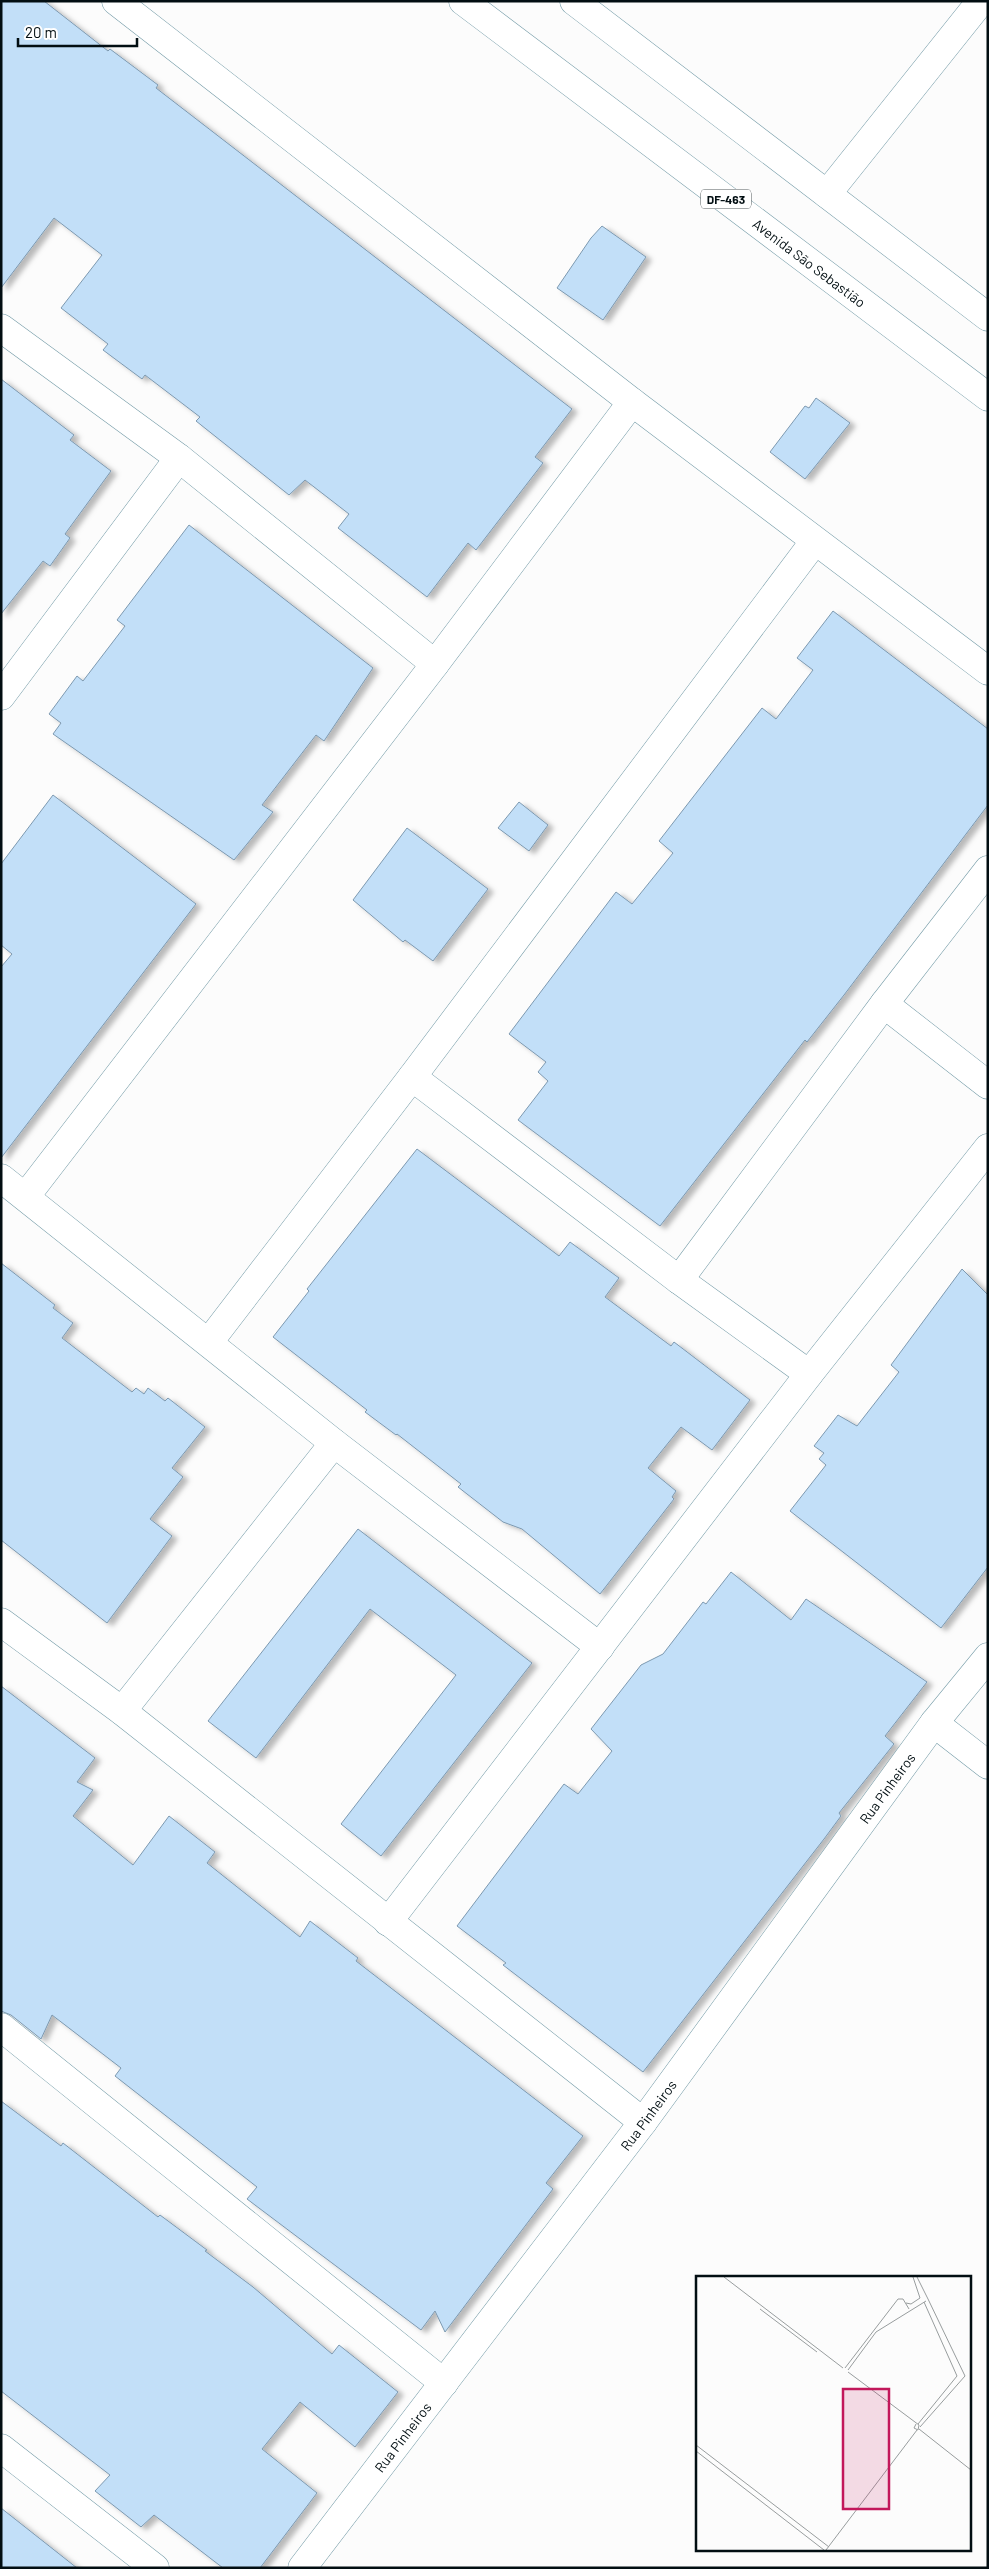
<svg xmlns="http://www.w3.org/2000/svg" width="989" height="2569" viewBox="0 0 989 2569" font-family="Barlow,sans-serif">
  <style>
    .building { fill: #c2dff8; stroke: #7d99b0; filter: url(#shadow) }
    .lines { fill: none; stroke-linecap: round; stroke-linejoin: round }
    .street-casing { stroke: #749ba7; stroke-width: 29 }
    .secondary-casing { stroke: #749ba7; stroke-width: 29 }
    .primary-casing { stroke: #749ba7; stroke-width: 29 }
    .street { stroke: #fff; stroke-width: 28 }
    .secondary { stroke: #fff; stroke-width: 28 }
    .primary { stroke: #fff; stroke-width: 28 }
    .labels { text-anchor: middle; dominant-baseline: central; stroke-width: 4; stroke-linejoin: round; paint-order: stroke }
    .shield { fill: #fff; stroke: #4e5659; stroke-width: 1 }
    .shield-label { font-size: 12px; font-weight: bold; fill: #020e12 }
    .street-label { font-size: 14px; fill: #020e12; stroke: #fff }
    .inset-road { fill: none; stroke: #989d9e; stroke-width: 1 }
    .view { fill: #c2185b; fill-opacity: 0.15; stroke: #c2185b; stroke-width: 2.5 }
    .inset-edge { fill: none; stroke: #020e12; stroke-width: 2.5 }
  </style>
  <defs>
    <filter id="shadow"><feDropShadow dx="5.5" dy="3" stdDeviation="2.5" flood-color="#0004"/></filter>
  </defs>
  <rect width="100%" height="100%" fill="#fcfcfc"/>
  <g class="building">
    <path d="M1,1H44L108,51L110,49L158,85L156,88L572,409L535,457L543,463L476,550L468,543L427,597L338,528L349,514L305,480L289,495L196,421L200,417L145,375L142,379L103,350L108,344L61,308L102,255L54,218L1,288Z"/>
    <path d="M602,226L646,257L603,320L557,288L591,238Z"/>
    <path d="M1,379L74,435L70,440L111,471L65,534L70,538L50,566L43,561L1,614Z"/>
    <path d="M816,398L850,423L805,479L770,452L805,406L809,408Z"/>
    <path d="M189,525L373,668L324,741L316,735L262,805L273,812L234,860L53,734L61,723L49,714L77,676L83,681L125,626L117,620Z"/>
    <path d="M833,611L988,729V805L844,995L807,1042L805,1040L660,1226L518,1120L548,1081L538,1072L546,1062L509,1034L616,892L632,904L673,853L659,841L762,708L776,719L813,670L797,658Z"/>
    <path d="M53,795L196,904L1,1158V967L12,954L1,945V864Z"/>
    <path d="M519,802L548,825L529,851L498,828Z"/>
    <path d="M407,828L488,889L433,961L405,940L403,942L353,900Z"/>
    <path d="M417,1149L559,1256L570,1242L619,1278L605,1297L671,1346L674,1342L750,1400L712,1450L681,1427L648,1468L676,1491L672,1497L674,1499L600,1594L522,1529L503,1522L458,1487L461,1484L397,1434L396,1435L365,1412L367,1410L273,1337L309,1291L307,1289Z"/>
    <path d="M1,1263L55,1305L53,1308L73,1323L62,1338L132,1392L136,1388L144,1394L148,1388L165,1401L168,1398L205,1427L172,1468L183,1477L150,1519L172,1536L107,1623L1,1540Z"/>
    <path d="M962,1269L988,1295V1567L941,1628L790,1511L826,1465L819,1459L824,1453L814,1446L838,1415L857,1426L899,1372L891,1365Z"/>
    <path d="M358,1529L532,1663L381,1856L341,1824L456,1675L370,1609L256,1758L208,1721Z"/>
    <path d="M731,1572L791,1620L806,1599L927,1682L885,1736L894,1744L839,1813L841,1816L824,1839L643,2072L503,1965L506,1963L457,1926L564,1784L578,1794L612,1751L591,1729L641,1665L663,1654L703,1602L706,1604Z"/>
    <path d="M1,1686L95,1758L77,1782L93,1790L73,1816L133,1865L169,1816L215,1852L207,1863L300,1937L310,1921L358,1958L356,1961L583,2136L546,2183L553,2189L445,2332L435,2311L421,2330L247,2199L257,2187L115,2076L121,2068L52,2015L41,2039L11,2015L1,2011Z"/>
    <path d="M1,2101L61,2146L63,2143L158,2217L160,2215L207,2250L205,2251L253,2287L332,2354L339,2345L398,2392L355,2447L300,2402L262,2449L317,2493L260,2568H223L154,2515L141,2527L95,2491L110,2475L1,2391Z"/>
    <path d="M1,2508L77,2568H1Z"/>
  </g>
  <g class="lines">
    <g class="street-casing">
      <g id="street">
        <path d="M116,1L632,402L988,671"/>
        <path d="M827,194L981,1"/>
        <path d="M1,328L179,458L435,664"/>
        <path d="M1,696L179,458"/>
        <path d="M884,1004L988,1085"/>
        <path d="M412,1077L679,1280L809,1374"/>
        <path d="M1,1178L334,1443L600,1647"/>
        <path d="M26,1196L435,664L632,402"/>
        <path d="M679,1280L884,1004L988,870"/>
        <path d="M209,1342L412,1077L814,542"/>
        <path d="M1,1622L122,1711L643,2122"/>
        <path d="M122,1711L334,1443"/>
        <path d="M934,1723L988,1765"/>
        <path d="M388,1922L809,1374L988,1148"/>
        <path d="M1,2027L444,2383"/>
        <path d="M1,2448L155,2568"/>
      </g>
    </g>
    <g class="secondary-casing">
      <g id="secondary">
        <path id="s1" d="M302,2568L643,2122L934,1723L988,1657"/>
      </g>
    </g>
    <g class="primary-casing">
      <g id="primary">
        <path id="s2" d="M463,1L988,397"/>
        <path d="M574,1L988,317"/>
      </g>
    </g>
    <use href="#street" class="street"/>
    <use href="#secondary" class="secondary"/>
    <use href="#primary" class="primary"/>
  </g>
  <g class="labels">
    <rect class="shield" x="701" y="189.5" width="50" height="19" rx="4"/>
    <g class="shield-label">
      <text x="726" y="199">DF-463</text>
    </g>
    <g class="street-label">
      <text stroke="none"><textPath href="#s2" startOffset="434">Avenida São Sebastião</textPath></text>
      <text stroke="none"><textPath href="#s1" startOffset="975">Rua Pinheiros</textPath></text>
      <text stroke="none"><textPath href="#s1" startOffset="570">Rua Pinheiros</textPath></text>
      <text stroke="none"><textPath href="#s1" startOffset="165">Rua Pinheiros</textPath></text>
    </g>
  </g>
  <g transform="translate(696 2276)">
    <rect width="275" height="275" fill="#fcfcfc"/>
    <path class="inset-road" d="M28,1L147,92M221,1L232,23M210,27L215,28L224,22L217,1M64,33L121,76M149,92L202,23H207L213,33M152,94L180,56L230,25M152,96L223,149L222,154L218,152L220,148M222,148L261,100L228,26M224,151L269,100L232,23M223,153L275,194M0,169L133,271M0,175L128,274M130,274L221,154"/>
    <path class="view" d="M147,113H193V233H147Z"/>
    <rect width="275" height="275" class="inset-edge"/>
  </g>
  <rect width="989" height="2569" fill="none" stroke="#020e12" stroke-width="5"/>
  <path d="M18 38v8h119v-8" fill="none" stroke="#020e12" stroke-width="2.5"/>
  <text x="25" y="38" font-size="15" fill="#020e12" stroke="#ffffff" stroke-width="4" paint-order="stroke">20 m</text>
</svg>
